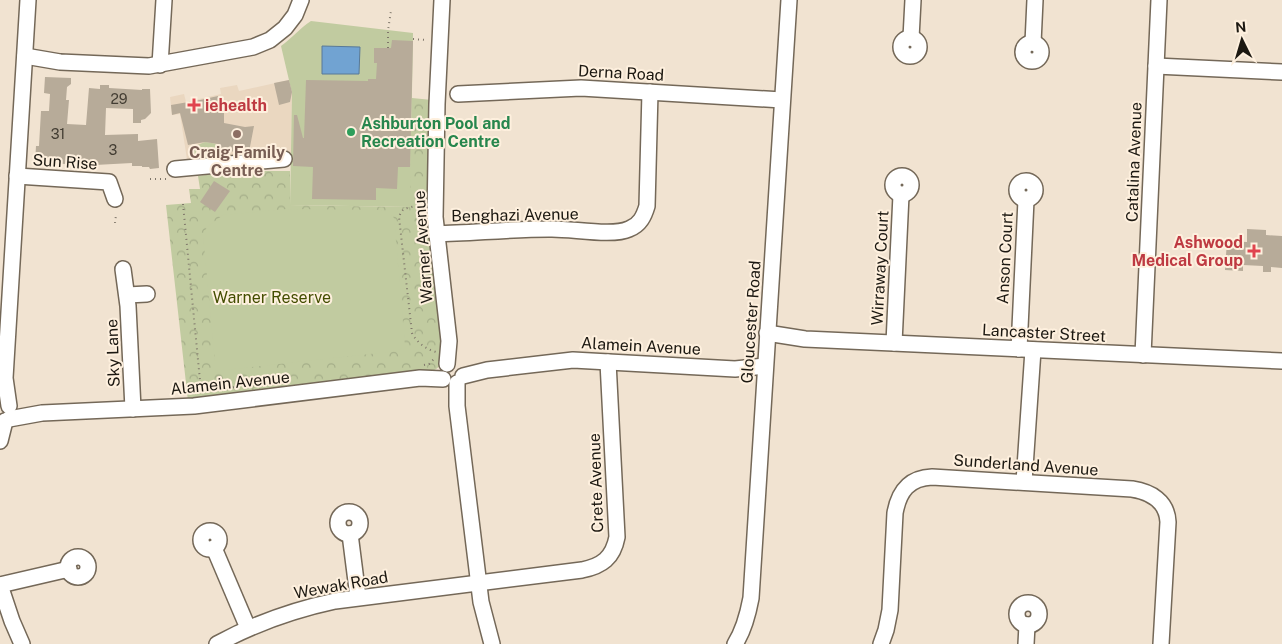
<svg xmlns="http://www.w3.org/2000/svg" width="1282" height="644" viewBox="0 0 1282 644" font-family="'Public Sans',sans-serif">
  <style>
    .built { fill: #ead7c0 }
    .park { fill: url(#park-crowns) }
    .pitch { fill: #c1cba0 }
    .water { fill: #71a3d2; stroke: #587998 }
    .building { fill: #b7ab99 }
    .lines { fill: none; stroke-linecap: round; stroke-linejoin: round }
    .minor-casing { stroke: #746858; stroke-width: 18 }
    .path { stroke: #7f766a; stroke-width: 2; stroke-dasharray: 1 4; stroke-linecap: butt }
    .minor { stroke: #fff; stroke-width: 15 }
    .health-dot { fill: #e0444e; stroke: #fef0de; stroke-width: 2 }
    .leisure-dot { fill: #2e9e5b; stroke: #fef0de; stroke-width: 2 }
    .education-dot { fill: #8d6e63; stroke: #fef0de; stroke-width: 2 }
    .labels { text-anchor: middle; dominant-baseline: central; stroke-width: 4; stroke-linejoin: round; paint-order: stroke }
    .number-label { font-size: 14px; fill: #433d33 }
    .street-label { font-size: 16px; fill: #1c1811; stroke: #fef0de }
    .health-label { font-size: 16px; font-weight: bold; fill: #be3a42; stroke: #fef0de; text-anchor: start }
    .leisure-label { font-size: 16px; font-weight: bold; fill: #27864d; stroke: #fef0de; text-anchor: start }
    .education-label { font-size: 16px; font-weight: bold; fill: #785e54; stroke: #fef0de }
    .park-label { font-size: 16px; fill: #434d00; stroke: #fef0de }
  </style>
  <defs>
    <pattern id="park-crowns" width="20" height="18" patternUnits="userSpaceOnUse" patternTransform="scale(1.25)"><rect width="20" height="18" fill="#c1cba0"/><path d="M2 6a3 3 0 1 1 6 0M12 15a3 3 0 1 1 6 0" fill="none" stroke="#a5ae89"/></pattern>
  </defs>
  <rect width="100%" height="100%" fill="#f1e3d1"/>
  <path class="built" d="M289,80L292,92L291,153L188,166L180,114L172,115L170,97L184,94L186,102L221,94L220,88L237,85L239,91Z"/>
  <g class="park">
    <path d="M412,98L432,100L445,355C442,364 440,368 430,372L188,401L166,205L191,203L189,189H200L198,176L237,171H290V205L409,207Z"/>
    <path d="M205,142L218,144L214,162L195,165L192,147Z"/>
  </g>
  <g class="pitch">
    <path d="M311,21L413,33L410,207L290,205L292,93L281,46C292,38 300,28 311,21Z"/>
    <path d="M287,209L380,210C387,211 390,213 394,218L405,346L397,351L216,371L203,234L207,227L223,215Z"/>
  </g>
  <path class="water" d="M322,46L360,47L359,74H322Z"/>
  <g class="building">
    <path d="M392,40L413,41L410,167H398L397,189L376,188V200L312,199L313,167L293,166L294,115H297L303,138H304L306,80L368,81V79H376L377,63H374V48H391Z"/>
    <path d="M45,77L71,78V84L67,87L66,100H69L67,124L86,125L89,88L100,89V85H109V88L142,90V89H150L151,113L145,119L141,120V123H133V109L106,108L105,135L138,134V141L157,139L159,168L150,169L149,167H142V166H132V163L95,165L77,163L73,165H69L67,164L35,163L36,146H39L41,111H49L50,94L44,93Z"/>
    <path d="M289,80L292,92L290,102L279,105L274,83Z"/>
    <path d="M218,96L220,102L224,103V123L245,127L254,126L249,152L242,149L236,152L216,149L218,144L205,142L188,145L180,113L172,115L171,105L200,100Z"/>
    <path d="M214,181L230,191L215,212L200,202Z"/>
    <path d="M1247,229L1266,230V235L1282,236V268L1271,267V272H1263V266L1243,265V271L1225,270L1227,241L1247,242Z"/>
  </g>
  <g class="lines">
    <g class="minor-casing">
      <g id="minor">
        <path d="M442,0L437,104L435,217L449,341L447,364"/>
        <circle cx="910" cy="47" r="9"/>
        <path d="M911,38L913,0"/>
        <circle cx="1032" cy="52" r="9"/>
        <path d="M1033,43L1035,0"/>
        <path d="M25,56L60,62L149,66L253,47L270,40L285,28L295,15L301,0"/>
        <path d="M160,65L164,0"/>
        <path d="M1156,66L1282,72"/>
        <path d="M458,94L581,88L782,100"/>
        <path d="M175,169L284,159"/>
        <circle cx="902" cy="185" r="9"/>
        <path d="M17,176L109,182L115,199"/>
        <circle cx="1026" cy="190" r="9"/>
        <path d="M436,234C474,233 511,229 549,229C570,228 612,237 629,229C640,225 644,216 647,206L650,92"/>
        <path d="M123,269L128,306L133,409"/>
        <path d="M127,295L147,294"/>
        <path d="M767,333L805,339L1282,361"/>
        <path d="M894,343L901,195"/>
        <path d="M1019,349L1026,200"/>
        <path d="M1143,355L1159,0"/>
        <path d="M463,376L487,370L573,360L735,369L765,366"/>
        <path d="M457,383V406L481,602L492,644"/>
        <path d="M9,406L5,378L28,0"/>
        <path d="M9,419L42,413L194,406L420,378L443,379"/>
        <path d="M0,441L5,421"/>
        <path d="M1024,482L1033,350"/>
        <circle cx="349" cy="523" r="11"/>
        <circle cx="210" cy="540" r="9"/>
        <path d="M350,534L358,597"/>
        <path d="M214,548L248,628"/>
        <circle cx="78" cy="567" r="10"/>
        <path d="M0,585L69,569"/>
        <path d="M0,585L12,621L22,644"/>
        <circle cx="1028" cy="614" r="11"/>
        <path d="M217,644C254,624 293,610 335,601L582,570C602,566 613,558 617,537L608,362"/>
        <path d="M735,644C744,630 748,614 751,598L789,0"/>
        <path d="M881,644L886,630L890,610L895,513C899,491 909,478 932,477L1132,489C1151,492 1167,501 1168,522L1161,644"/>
        <path d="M1026,644L1027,625"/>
      </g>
    </g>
    <g class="path">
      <path d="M413,39L426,40"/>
      <path d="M388,48V30L391,11"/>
      <path d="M150,179H167"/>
      <path d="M183,204L201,391L282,382"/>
      <path d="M422,204L404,209L401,212L399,217L412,333C417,343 426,349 436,352"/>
      <path d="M115,223L116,215"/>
      <path d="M424,365L429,364L434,359"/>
    </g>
    <use href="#minor" class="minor"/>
  </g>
  <g class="health-dot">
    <path d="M191.5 97.5h5v5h5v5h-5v5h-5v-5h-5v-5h5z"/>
    <path d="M1251.5 243.5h5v5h5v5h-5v5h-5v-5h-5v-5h5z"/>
  </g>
  <circle class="leisure-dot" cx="351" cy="132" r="5"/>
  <circle class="education-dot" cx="237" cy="134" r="5"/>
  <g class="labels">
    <g class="number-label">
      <text x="119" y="99">29</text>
      <text x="58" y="134">31</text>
      <text x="113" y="150">3</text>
    </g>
    <g class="street-label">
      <text transform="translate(621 73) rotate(3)">Derna Road</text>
      <text transform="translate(65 162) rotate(4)">Sun Rise</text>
      <text transform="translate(1134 162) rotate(-88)">Catalina Avenue</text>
      <text transform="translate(515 215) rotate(-1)">Benghazi Avenue</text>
      <text transform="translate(423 247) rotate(-94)">Warner Avenue</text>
      <text transform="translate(1005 258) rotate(-87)">Anson Court</text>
      <text transform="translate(880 268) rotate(-87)">Wirraway Court</text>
      <text transform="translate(751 322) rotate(-86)">Gloucester Road</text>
      <text transform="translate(1044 333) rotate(3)">Lancaster Street</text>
      <text transform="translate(641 346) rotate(3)">Alamein Avenue</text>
      <text transform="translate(113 353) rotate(-92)">Sky Lane</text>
      <text transform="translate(230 383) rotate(-6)">Alamein Avenue</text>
      <text transform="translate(1026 465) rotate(4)">Sunderland Avenue</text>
      <text transform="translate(596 483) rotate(-92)">Crete Avenue</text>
      <text transform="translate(341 585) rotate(-10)">Wewak Road</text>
    </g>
    <g class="health-label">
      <text x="205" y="105">iehealth</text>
      <text x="1243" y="242" text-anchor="end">Ashwood<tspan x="1243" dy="18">Medical Group</tspan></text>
    </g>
    <g class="leisure-label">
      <text x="361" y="123">Ashburton Pool and<tspan x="361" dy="18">Recreation Centre</tspan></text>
    </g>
    <g class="education-label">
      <text x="237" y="152">Craig Family<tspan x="237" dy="18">Centre</tspan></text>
    </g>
    <g class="park-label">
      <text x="272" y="297">Warner Reserve</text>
    </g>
  </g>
  <g transform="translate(1242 40) rotate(355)" stroke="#fef0de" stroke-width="4" paint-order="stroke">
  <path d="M0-4L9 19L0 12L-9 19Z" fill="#1c1811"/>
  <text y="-8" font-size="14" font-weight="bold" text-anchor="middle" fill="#1c1811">N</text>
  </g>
</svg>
